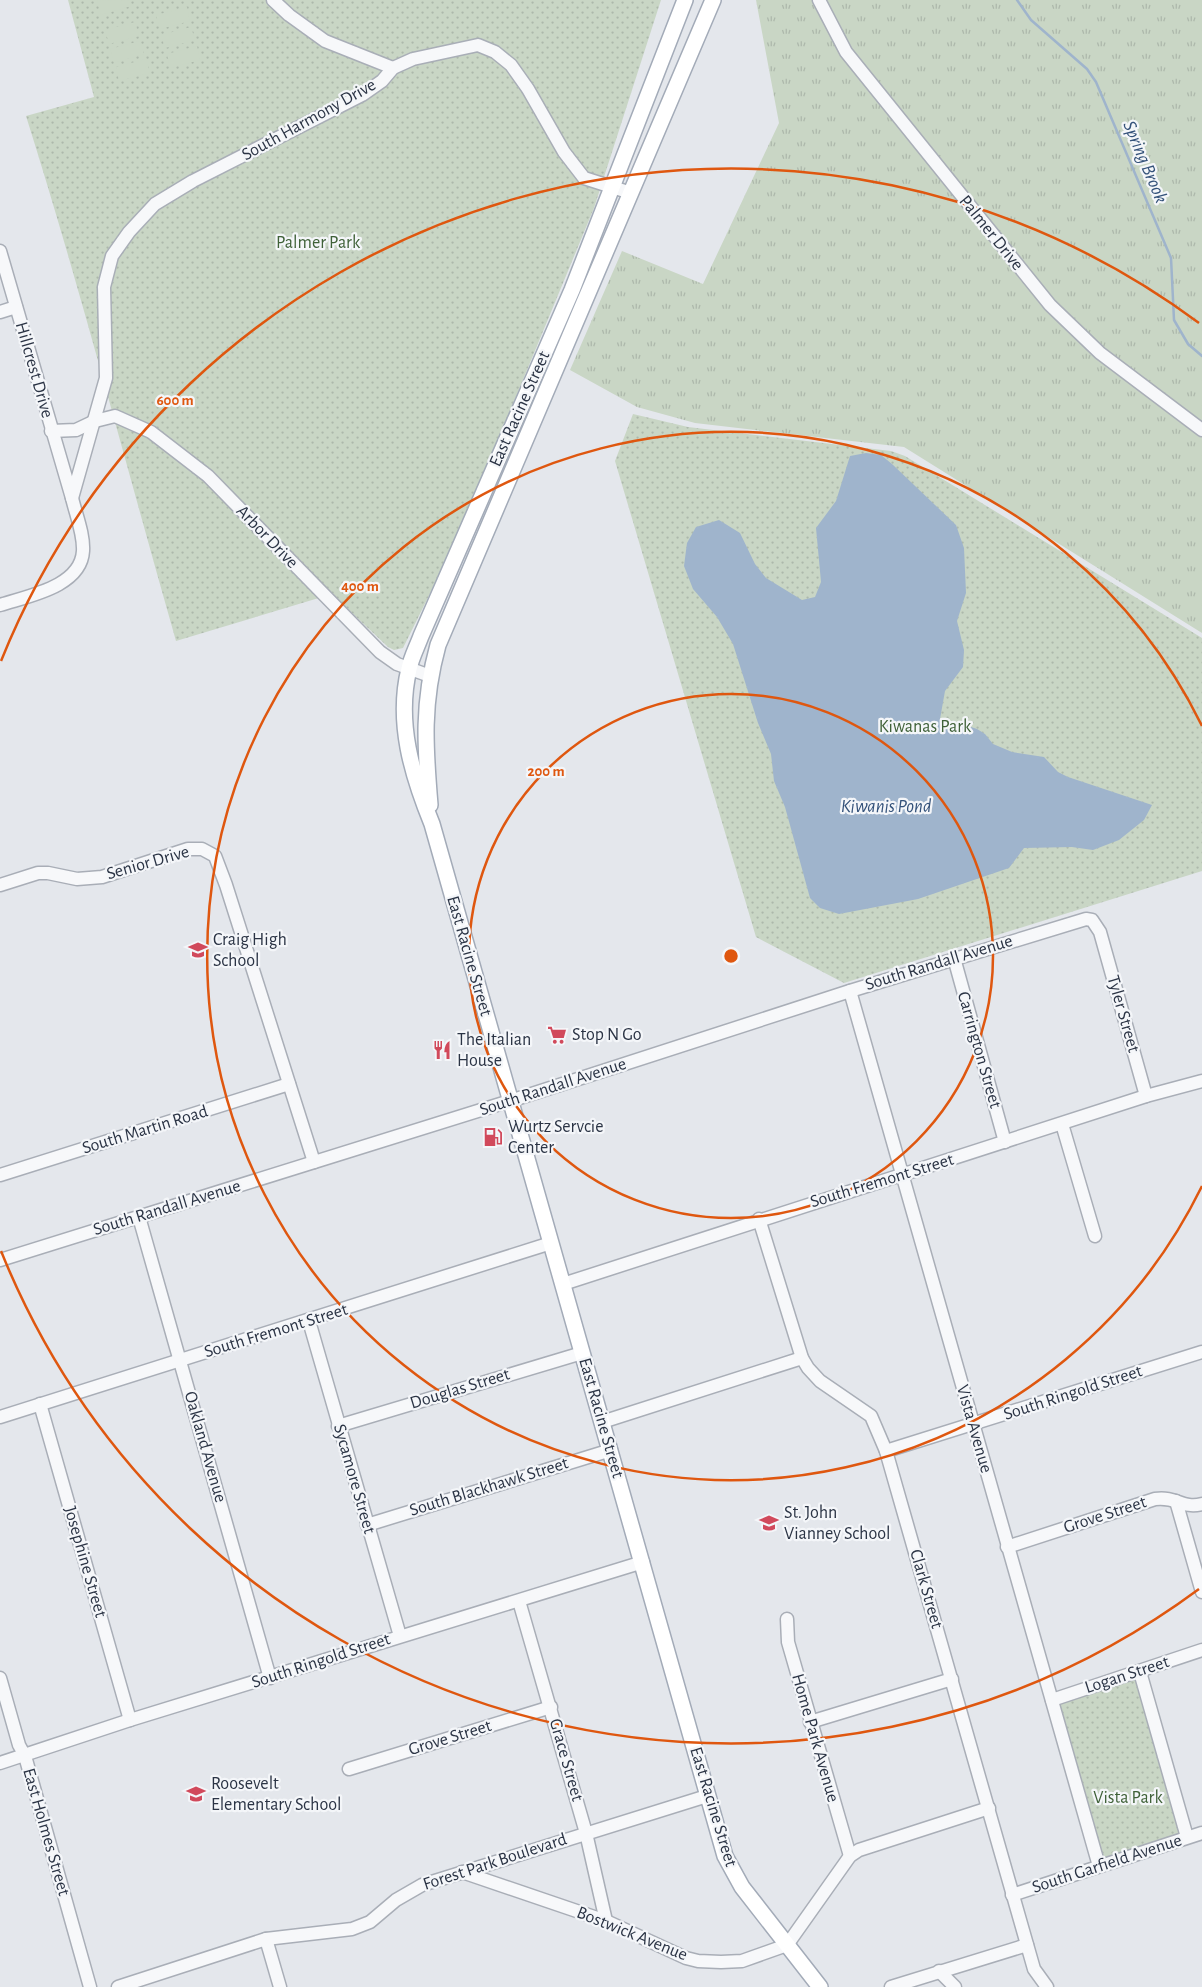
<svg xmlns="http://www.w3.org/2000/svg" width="1202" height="1987" viewBox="0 0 1202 1987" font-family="'Alegreya Sans',sans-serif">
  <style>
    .grass { fill: url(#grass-tufts) }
    .park { fill: url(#park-dots) }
    .garden { fill: #c9d6c5 }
    .water { fill: #9fb4cc }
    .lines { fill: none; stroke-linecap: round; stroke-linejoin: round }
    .stream { stroke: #9fb4cc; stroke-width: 2.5 }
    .minor-casing { stroke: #a9aeb7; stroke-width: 15 }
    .major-casing { stroke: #a3abb8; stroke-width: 18 }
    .minor { stroke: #f7f8fa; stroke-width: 12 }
    .major { stroke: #fff; stroke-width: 15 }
    .ring { fill: none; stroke: #df570f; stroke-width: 2.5 }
    .labels { text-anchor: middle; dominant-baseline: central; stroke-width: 4.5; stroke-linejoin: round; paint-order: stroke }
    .street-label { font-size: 18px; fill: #2b3445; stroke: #f4f6f9 }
    .park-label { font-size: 18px; fill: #3f6138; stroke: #f4f6f9 }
    .poi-label { font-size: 18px; fill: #2b3445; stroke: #f4f6f9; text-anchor: start }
    .water-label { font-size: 19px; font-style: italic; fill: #34527a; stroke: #f4f6f9 }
    .centre { fill: #df570f; stroke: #f4f6f9; stroke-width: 2.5 }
    .ring-label { font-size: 15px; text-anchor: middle; font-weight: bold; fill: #df570f; stroke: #f4f6f9; stroke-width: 4.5; stroke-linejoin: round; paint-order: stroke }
  </style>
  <defs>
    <pattern id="grass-tufts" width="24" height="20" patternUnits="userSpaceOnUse" patternTransform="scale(1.25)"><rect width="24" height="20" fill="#c9d6c5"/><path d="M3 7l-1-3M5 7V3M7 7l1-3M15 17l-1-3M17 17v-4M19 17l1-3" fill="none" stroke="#adb8ab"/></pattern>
    <pattern id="park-dots" width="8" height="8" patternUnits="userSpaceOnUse" patternTransform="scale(1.25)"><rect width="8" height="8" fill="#c9d6c5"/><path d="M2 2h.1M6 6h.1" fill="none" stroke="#adb8ab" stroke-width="1.8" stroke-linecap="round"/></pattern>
  </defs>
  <rect width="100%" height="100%" fill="#e4e7ec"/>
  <path class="grass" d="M756,0H1202V633L904,447L695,423L637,407L570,370L622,251L703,284L779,123Z"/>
  <g class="park">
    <path d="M68,0H661L594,208L458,537L403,648L394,650L388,647L332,594L176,641C126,466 81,290 26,116L94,97Z"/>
    <path d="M633,414L688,427L891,451L905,456L1202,638V871L844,983L756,937L615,461Z"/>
    <path d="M1140,1672L1187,1837L1099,1866L1052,1700Z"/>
  </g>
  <g class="garden">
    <path d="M129,0L131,6L101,15L97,1Z"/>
    <path d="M187,7L190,21L160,29L156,15Z"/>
    <path d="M135,22L139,36L109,44L105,30Z"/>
    <path d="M191,27L195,40L165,48L161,35Z"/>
    <path d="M140,41L144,54L114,63L110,49Z"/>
    <path d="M197,46L200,60L170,68L167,54Z"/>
    <path d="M146,59L150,73L119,81L116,67Z"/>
  </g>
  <path class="water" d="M866,453L881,455L892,464L956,525L964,548L966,593L957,621L964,650L963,667L945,691L940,719L943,726L949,730L958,726H968L977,729L985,734L993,744L1012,752L1044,757L1058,772L1068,777L1152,805L1144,820L1119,840L1093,850L1072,847L1024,848L1009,868L918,899L839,914L820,908L810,898L785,807L774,781L771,754L758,723L733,644L717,617L693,589L684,566L687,543L696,527L719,520L740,533L755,564L766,578L802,600L815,597L821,582L816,528L836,501L850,456Z"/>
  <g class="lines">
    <path class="stream" d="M1017,0L1031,20L1087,69L1096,82L1171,258L1174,320L1188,344L1202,356"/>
    <g class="minor-casing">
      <g id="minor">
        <path d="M273,0L289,15L325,41L393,68"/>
        <path d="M819,0L846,52L1050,305L1100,353L1202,430"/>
        <path d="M0,251L72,498C76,515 84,534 83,551C81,587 27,596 0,605"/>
        <path d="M0,312L16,307"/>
        <path d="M51,431L76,430L95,421L115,416L151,432L208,476L380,652L397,664L430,676"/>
        <path d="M72,498L106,378L104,287L112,256L129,232L155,204L193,181L362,95L382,81L393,68L413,59L478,45L495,52L511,65L528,89L564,152L584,178L631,193"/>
        <path d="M0,885L38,873H48L77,879L102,877L188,849H202L215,856L226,885L314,1162"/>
        <path d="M954,958L1005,1142"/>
        <path d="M850,991L1099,1866"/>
        <path d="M1062,1124L1095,1236"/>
        <path d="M0,1175L289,1084"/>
        <path d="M139,1217L270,1678"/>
        <path d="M759,1219L802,1358L808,1368L820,1381L871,1416L886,1451L1034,1969L1047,1987"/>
        <path d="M0,1260L510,1101L850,991L1086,919L1092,920L1100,932L1146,1096"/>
        <path d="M563,1284L1146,1096L1202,1081"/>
        <path d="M309,1321L400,1636"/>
        <path d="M40,1404L130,1720"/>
        <path d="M0,1417L551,1243"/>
        <path d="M602,1422L802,1358"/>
        <path d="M338,1426L582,1353"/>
        <path d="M886,1451L1202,1352"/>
        <path d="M1176,1501L1202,1592"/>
        <path d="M367,1525L611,1450"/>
        <path d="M1007,1547L1155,1499C1177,1496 1182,1509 1202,1504"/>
        <path d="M519,1601L586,1833L606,1921"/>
        <path d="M787,1619L788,1642L850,1856"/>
        <path d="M1140,1672L1187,1837"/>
        <path d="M0,1678L19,1745L25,1756L90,1987"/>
        <path d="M1052,1700L1202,1650"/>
        <path d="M810,1722L952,1679"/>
        <path d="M0,1763L130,1720L643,1562"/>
        <path d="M349,1769L551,1707"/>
        <path d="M462,1872L606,1921L686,1958L698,1961L721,1962L742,1961L787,1945L850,1856L859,1850L989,1808"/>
        <path d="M1012,1895L1202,1833"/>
        <path d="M266,1939L280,1987"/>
        <path d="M939,1971L955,1987"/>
        <path d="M118,1987L266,1939L352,1929L370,1922L396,1900L422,1885L707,1796"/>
        <path d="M891,1987L1027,1945"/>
      </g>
    </g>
    <g class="major-casing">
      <g id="major">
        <path d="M685,0L572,290L421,636C417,647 411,658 409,669C396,722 412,775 432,824L725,1856L742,1887L820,1987"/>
        <path d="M430,805C425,746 422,703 438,645L713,0"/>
      </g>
    </g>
    <use href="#minor" class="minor"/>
    <use href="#major" class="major"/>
  </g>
  <g class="ring">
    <circle cx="731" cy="956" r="262"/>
    <path d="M1202 1186A524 524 0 1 1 1202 726"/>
    <path d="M1199 1589A787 787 0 0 1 1 1251M1 661A787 787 0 0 1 1199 323"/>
  </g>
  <defs>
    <g id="school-bare" transform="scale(1.5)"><path d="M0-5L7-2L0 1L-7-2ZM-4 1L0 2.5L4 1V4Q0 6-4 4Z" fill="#d1495b" stroke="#f4f6f9" stroke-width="2.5" paint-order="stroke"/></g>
    <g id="supermarket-bare" transform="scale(1.5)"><path d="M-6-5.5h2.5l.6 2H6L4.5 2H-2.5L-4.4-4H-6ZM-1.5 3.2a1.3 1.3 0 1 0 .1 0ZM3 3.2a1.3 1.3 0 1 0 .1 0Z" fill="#d1495b" stroke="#f4f6f9" stroke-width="2.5" paint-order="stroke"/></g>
    <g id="restaurant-bare" transform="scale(1.5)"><path d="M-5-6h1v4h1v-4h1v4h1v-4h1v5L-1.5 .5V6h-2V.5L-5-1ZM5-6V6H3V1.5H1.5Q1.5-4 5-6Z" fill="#d1495b" stroke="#f4f6f9" stroke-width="2.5" paint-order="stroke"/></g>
    <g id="fuel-bare" transform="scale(1.5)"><path d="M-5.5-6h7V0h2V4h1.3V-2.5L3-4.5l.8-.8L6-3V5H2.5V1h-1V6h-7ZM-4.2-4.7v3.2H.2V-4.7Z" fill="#d1495b" stroke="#f4f6f9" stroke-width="2.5" paint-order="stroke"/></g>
  </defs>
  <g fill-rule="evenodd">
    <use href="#school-bare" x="198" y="950"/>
    <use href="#supermarket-bare" x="557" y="1035"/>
    <use href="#restaurant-bare" x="442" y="1050"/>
    <use href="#fuel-bare" x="493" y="1137"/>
    <use href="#school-bare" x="769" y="1523"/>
    <use href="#school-bare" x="196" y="1794"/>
  </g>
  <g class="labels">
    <g class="street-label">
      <text transform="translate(309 120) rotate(-29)">South Harmony Drive</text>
      <text transform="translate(991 233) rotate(51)">Palmer Drive</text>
      <text transform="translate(34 370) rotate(74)">Hillcrest Drive</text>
      <text transform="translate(520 409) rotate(-66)">East Racine Street</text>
      <text transform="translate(267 537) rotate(46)">Arbor Drive</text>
      <text transform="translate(148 863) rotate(-16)">Senior Drive</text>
      <text transform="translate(469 956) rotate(74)">East Racine Street</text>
      <text transform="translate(939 963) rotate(-17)">South Randall Avenue</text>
      <text transform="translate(1123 1014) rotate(74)">Tyler Street</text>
      <text transform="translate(979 1050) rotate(74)">Carrington Street</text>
      <text transform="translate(553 1087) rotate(-18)">South Randall Avenue</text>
      <text transform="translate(145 1130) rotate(-17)">South Martin Road</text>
      <text transform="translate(882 1181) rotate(-17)">South Fremont Street</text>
      <text transform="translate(167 1208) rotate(-17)">South Randall Avenue</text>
      <text transform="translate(276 1331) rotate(-17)">South Fremont Street</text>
      <text transform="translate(460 1389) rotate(-17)">Douglas Street</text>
      <text transform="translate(1073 1393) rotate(-18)">South Ringold Street</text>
      <text transform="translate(601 1418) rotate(74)">East Racine Street</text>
      <text transform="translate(974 1429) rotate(74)">Vista Avenue</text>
      <text transform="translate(205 1447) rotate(74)">Oakland Avenue</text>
      <text transform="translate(354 1479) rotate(74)">Sycamore Street</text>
      <text transform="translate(489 1487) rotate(-17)">South Blackhawk Street</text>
      <text transform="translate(1105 1515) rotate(-18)">Grove Street</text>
      <text transform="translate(85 1562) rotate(74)">Josephine Street</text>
      <text transform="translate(926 1589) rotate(74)">Clark Street</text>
      <text transform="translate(321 1661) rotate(-18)">South Ringold Street</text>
      <text transform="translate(1127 1675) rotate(-18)">Logan Street</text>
      <text transform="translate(450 1738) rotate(-17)">Grove Street</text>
      <text transform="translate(815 1738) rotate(74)">Home Park Avenue</text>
      <text transform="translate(566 1760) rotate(74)">Grace Street</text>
      <text transform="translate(713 1807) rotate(73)">East Racine Street</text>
      <text transform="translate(46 1832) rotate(74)">East Holmes Street</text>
      <text transform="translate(495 1862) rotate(-18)">Forest Park Boulevard</text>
      <text transform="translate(1107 1864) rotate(-18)">South Garfield Avenue</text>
      <text transform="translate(632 1934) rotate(22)">Bostwick Avenue</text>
    </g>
    <g class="park-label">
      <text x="318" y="243">Palmer Park</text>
      <text x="925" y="727">Kiwanas Park</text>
      <text x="1128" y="1798">Vista Park</text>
    </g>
    <g class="poi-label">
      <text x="213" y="940">Craig High<tspan x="213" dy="21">School</tspan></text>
      <text x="572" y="1035">Stop N Go</text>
      <text x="457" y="1040">The Italian<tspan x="457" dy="21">House</tspan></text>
      <text x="508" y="1127">Wurtz Servcie<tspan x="508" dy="21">Center</tspan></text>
      <text x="784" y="1513">St. John<tspan x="784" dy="21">Vianney School</tspan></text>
      <text x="211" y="1784">Roosevelt<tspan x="211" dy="21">Elementary School</tspan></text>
    </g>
    <g class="water-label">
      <text transform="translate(1145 162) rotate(67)">Spring Brook</text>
      <text x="886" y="806">Kiwanis Pond</text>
    </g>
  </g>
  <circle cx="731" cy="956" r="8" class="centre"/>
  <g class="ring-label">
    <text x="175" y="405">600 m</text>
    <text x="360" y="591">400 m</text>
    <text x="546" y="776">200 m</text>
  </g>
</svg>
